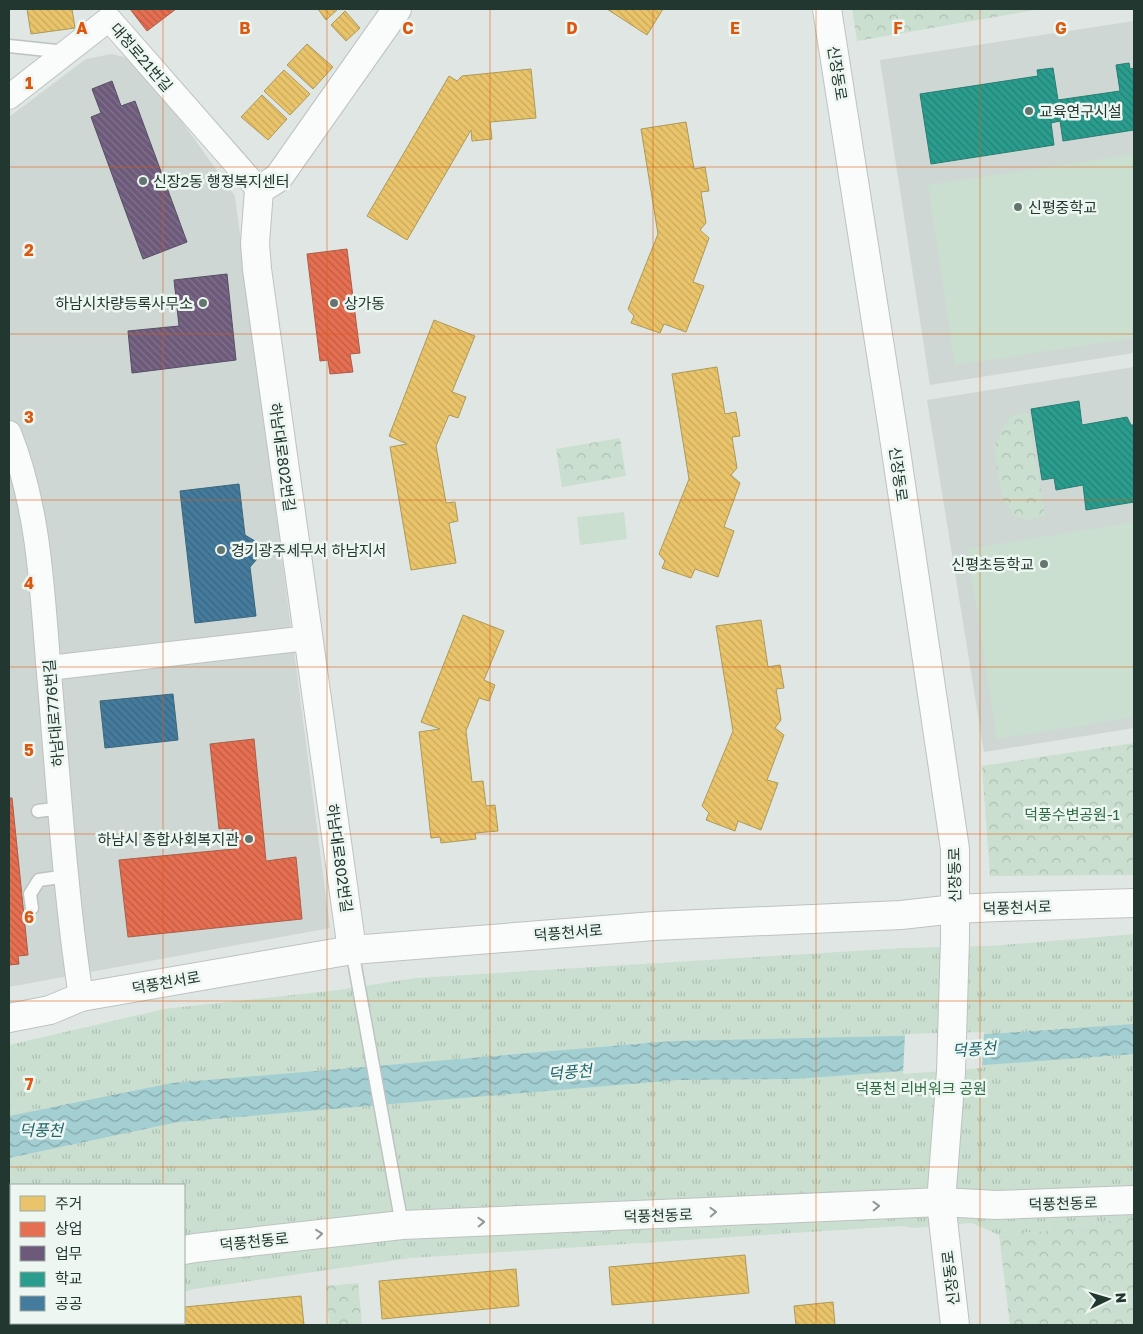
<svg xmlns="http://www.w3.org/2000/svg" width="1143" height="1334" viewBox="0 0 1143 1334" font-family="'Golos Text','Noto Sans KR',sans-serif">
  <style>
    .built { fill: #ced7d3 }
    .grass { fill: url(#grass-tufts) }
    .forest { fill: url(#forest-crowns) }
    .garden { fill: #cadfcf }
    .water { fill: url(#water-waves) }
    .pier { fill: #e0e6e3 }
    .homes { fill: url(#homes-back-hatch); stroke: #ad9a59 }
    .shops { fill: url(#shops-back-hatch); stroke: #ac5e47 }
    .offices { fill: url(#offices-back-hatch); stroke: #564f64 }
    .schools { fill: url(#schools-back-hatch); stroke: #277e72 }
    .public { fill: url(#public-back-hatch); stroke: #3a677c }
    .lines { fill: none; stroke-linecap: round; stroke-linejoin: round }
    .lane-casing { stroke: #bdc3c0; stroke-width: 15 }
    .street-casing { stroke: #bdc3c0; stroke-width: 26 }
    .secondary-casing { stroke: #bdc3c0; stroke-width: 30 }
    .lane { stroke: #fafbfb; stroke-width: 12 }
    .street { stroke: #fafbfb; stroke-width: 24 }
    .secondary { stroke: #fafbfb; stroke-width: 28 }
    .oneway { stroke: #8e9996 }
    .grid { fill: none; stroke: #de570e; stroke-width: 1; stroke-opacity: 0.55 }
    .poi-dot { fill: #64746f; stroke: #eef6f1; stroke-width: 2 }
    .labels { text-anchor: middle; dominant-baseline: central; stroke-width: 5; stroke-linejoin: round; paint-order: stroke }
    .street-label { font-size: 15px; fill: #213730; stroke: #eef6f1 }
    .poi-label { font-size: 15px; fill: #213730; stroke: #eef6f1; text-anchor: start }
    .park-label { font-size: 15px; fill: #2e6a42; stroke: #eef6f1 }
    .water-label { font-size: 16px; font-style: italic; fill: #20656e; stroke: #eef6f1 }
    .grid-label { font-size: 16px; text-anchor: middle; font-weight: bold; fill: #de570e; stroke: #eef6f1; stroke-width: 5; stroke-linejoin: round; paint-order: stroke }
  </style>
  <defs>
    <pattern id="grass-tufts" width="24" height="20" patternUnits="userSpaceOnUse" patternTransform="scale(1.25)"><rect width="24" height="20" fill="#cadfcf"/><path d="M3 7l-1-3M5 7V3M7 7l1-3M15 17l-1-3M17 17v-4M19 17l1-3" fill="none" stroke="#adc0b2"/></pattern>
    <pattern id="forest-crowns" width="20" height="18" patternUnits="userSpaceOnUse" patternTransform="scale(1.25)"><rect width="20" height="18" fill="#cadfcf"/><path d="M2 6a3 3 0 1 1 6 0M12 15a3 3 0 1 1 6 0" fill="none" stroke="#adc0b2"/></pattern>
    <pattern id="water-waves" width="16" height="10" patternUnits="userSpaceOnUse" patternTransform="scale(1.25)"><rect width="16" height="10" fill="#a3ced2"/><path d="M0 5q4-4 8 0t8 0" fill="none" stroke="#84a8ab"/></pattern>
    <pattern id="homes-back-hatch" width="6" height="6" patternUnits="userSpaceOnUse" patternTransform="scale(1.25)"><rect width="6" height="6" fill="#e9c46a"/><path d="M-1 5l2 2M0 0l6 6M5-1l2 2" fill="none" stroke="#c8a95c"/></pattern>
    <pattern id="shops-back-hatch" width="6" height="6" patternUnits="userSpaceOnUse" patternTransform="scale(1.25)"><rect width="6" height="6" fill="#e76f51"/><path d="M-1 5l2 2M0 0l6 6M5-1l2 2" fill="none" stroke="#bb5c44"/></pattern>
    <pattern id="offices-back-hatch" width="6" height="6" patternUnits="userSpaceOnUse" patternTransform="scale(1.25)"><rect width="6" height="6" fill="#6d597a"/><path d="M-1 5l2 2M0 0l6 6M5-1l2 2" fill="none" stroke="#81748c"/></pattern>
    <pattern id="schools-back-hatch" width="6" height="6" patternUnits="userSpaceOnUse" patternTransform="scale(1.25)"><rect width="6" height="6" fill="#2a9d8f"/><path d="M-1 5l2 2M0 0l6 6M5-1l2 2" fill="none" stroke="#248175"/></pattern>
    <pattern id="public-back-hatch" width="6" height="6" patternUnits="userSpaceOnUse" patternTransform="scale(1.25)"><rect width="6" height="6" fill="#457b9d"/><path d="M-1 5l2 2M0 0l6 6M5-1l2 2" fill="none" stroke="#396680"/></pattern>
  </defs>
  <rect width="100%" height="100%" fill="#e0e6e3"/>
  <g class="built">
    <path d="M1134,21V353L930,385L880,60Z"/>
    <path d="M111,54L138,60L235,196L330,928L9,987V117L86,59Z"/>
    <path d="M1134,367V728L984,752L927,400Z"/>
  </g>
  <path class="grass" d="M1134,934V1217L1048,1231L999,1235L972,1223L913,1228L902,1226L411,1258L194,1289L184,1292V1185H11V1323H71L62,1325H9V1045L164,1009L338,990L416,978L903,948L991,946Z"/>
  <g class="forest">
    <path d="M852,9H1041L857,41Z"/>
    <path d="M1028,412L1045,516L1029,520L1014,516L1003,500L997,472L995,445L1003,428L1012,415Z"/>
    <path d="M620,438L626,476L562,487L556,449Z"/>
    <path d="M1134,743V875L990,876L982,766Z"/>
    <path d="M1134,1217V1325H1010L999,1235L1048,1231Z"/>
    <path d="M358,1283L362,1325H329L326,1286Z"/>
  </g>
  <g class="garden">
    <path d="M1134,154V338L955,365L928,185Z"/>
    <path d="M624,512L627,539L580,545L577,517Z"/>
    <path d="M1134,522V717L997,739L967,549Z"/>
  </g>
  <path class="water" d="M1134,1024V1054L795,1079L677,1080L178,1122L9,1158V1116L172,1083L673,1041L989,1034Z"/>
  <path class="pier" d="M984,1032L982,1068L903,1074L905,1034Z"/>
  <g class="homes">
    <path d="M27,9H72L75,28L31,34Z"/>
    <path d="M318,9H338L326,20Z"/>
    <path d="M607,9H663L647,35Z"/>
    <path d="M345,11L360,28L346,41L331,25Z"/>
    <path d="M307,44L333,67L313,89L287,65Z"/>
    <path d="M531,69L536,118L490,122L492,139L472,141L471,130L407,240L367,216L449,76L457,81L462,76Z"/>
    <path d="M284,70L310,94L290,115L264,91Z"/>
    <path d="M262,95L287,119L268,140L241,117Z"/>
    <path d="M686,122L694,169L705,167L709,191L701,192L706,223L700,230L709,238L693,282L704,286L686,332L664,324L660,333L631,323L634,316L628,309L658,234L641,129Z"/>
    <path d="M434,320L475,336L452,392L466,397L458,418L449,415L436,446L446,503L455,502L458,521L449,523L456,563L411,570L390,447L407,444L389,436Z"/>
    <path d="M717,367L725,414L736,412L740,436L732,437L737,468L731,475L740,483L724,527L734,531L718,577L695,569L691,578L662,568L665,561L659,554L689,479L672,374Z"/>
    <path d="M463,615L504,631L484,680L495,685L489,701L479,698L466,731L472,782L483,781L486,806L495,805L498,831L475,833L476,839L441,843L440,837L431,838L419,732L440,729L421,722Z"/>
    <path d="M761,620L768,667L780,665L784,688L776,689L781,720L775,728L784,735L767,780L778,783L761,830L738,821L735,831L706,820L709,813L702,806L733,731L716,626Z"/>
    <path d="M745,1255L749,1293L612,1305L609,1267Z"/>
    <path d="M516,1269L519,1306L382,1319L379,1281Z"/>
    <path d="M301,1296L304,1325H168L167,1323H184V1307Z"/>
    <path d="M833,1302L835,1325H796L794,1306Z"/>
  </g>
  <g class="shops">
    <path d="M130,9H176L147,31Z"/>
    <path d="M347,249L360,353L350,354L353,372L330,374L328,360L320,361L307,254Z"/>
    <path d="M254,739L266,861L296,857L302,919L128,937L119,860L234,849L232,828L219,829L210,744Z"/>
    <path d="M9,798H12L28,955L18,956L19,964L9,965Z"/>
  </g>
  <g class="offices">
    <path d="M112,81L121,106L135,101L187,242L143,259L91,117L101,113L92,89Z"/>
    <path d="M227,274L236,360L132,373L128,331L179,326L174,280Z"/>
  </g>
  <g class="schools">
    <path d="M1129,63L1130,69L1134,68V130L1063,141L1060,121L1051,123L1054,145L931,164L920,94L1038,76L1037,70L1053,68L1058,100L1120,91L1116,65Z"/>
    <path d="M1079,401L1082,425L1127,417L1131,425H1134V502L1086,510L1083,485L1056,490L1054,478L1042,480L1031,409Z"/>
  </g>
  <g class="public">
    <path d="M239,484L245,535L255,541L257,559L250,567L256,616L195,623L180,491Z"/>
    <path d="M173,694L178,740L105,748L100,701Z"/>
  </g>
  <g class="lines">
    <g class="lane-casing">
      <g id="lane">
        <path d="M9,46L66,52"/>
        <path d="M38,811L61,808"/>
        <path d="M32,908L30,894L39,880L67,876"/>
        <path d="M352,950L402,1225"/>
      </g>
    </g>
    <g class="street-casing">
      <g id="street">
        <path d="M9,97L109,19L259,190"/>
        <path d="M9,433C38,505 42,585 48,662C58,774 64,886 81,997"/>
        <path d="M49,668L308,638"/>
      </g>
    </g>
    <g class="secondary-casing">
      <g id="secondary">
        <path d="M827,9L892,424L955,849V940L951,1072L941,1202L955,1325"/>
        <path d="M352,950L257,269L255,243L259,190L278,178L397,9"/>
        <path d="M9,1018L50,1010L81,997L352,950L654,926L901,915L955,909L999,907L1134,903"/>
        <path d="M184,1250L195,1248L402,1225L941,1202L996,1205L1134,1200"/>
        <path d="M9,1295L11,1294"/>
      </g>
    </g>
    <use href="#lane" class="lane"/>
    <use href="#street" class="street"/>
    <use href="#secondary" class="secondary"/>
  </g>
  <defs><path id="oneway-chevron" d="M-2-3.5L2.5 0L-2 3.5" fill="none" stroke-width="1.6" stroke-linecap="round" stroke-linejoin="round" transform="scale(1.25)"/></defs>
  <g class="oneway">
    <use href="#oneway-chevron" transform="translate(876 1206) rotate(-2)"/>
    <use href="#oneway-chevron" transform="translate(713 1212) rotate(-2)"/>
    <use href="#oneway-chevron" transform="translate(481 1222) rotate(-2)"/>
    <use href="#oneway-chevron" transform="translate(319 1234) rotate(-6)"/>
  </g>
  <path class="grid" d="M163,9V1185M327,9V1325M490,9V1325M653,9V1325M816,9V1325M980,9V1325M9,167H1134M9,334H1134M9,500H1134M9,667H1134M9,834H1134M9,1001H1134M9,1167H1134M163,1323V1325"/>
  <g class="poi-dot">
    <circle cx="1029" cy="111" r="5"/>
    <circle cx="143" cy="181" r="5"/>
    <circle cx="1018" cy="207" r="5"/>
    <circle cx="203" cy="303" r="5"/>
    <circle cx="334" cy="303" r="5"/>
    <circle cx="221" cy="550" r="5"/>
    <circle cx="1044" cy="564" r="5"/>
    <circle cx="249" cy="839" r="5"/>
  </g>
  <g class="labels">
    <g class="street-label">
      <text transform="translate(142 57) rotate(49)">대청로21번길</text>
      <text transform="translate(838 73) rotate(81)">신장동로</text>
      <text transform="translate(283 457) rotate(82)">하남대로802번길</text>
      <text transform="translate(899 474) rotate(82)">신장동로</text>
      <text transform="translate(53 713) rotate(-95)">하남대로776번길</text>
      <text transform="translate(340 858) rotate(82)">하남대로802번길</text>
      <text transform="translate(954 875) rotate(-91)">신장동로</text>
      <text transform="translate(1017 907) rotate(-2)">덕풍천서로</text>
      <text transform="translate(568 932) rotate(-5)">덕풍천서로</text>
      <text transform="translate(166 982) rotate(-10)">덕풍천서로</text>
      <text transform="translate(1063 1203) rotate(-2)">덕풍천동로</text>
      <text transform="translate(658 1215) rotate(-2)">덕풍천동로</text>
      <text transform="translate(254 1241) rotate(-6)">덕풍천동로</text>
      <text transform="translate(950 1278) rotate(-97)">신장동로</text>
    </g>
    <g class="poi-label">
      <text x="1039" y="111">교육연구시설</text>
      <text x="153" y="181">신장2동 행정복지센터</text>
      <text x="1028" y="207">신평중학교</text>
      <text x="193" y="303" text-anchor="end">하남시차량등록사무소</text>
      <text x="344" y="303">상가동</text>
      <text x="231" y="550">경기광주세무서 하남지서</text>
      <text x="1034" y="564" text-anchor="end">신평초등학교</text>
      <text x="239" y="839" text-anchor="end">하남시 종합사회복지관</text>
    </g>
    <g class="park-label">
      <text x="1072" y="814">덕풍수변공원-1</text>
      <text x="921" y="1088">덕풍천 리버워크 공원</text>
    </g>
    <g class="water-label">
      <text transform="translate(974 1049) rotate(-4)">덕풍천</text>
      <text transform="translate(570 1072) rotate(-5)">덕풍천</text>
      <text x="41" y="1130">덕풍천</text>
    </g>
  </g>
  <g class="grid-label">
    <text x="82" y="34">A</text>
    <text x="245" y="34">B</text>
    <text x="408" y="34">C</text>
    <text x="572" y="34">D</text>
    <text x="735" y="34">E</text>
    <text x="898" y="34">F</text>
    <text x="1061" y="34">G</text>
    <text x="29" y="89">1</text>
    <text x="29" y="256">2</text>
    <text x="29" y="423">3</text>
    <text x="29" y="589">4</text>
    <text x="29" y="756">5</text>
    <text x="29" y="923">6</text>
    <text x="29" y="1090">7</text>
  </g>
  <rect width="1143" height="1334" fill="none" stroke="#213730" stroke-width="20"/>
  <rect x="10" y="1184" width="175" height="140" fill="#eef6f1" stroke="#9caaa4"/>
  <rect x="20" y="1196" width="25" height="15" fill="#e9c46a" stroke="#9caaa4"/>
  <text x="55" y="1209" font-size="15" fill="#213730">주거</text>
  <rect x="20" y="1222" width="25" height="15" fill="#e76f51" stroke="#9caaa4"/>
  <text x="55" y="1234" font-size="15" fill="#213730">상업</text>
  <rect x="20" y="1246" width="25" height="15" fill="#6d597a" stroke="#9caaa4"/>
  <text x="55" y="1259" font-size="15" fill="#213730">업무</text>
  <rect x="20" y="1272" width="25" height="15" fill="#2a9d8f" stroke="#9caaa4"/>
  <text x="55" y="1284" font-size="15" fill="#213730">학교</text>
  <rect x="20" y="1296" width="25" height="15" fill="#457b9d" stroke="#9caaa4"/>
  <text x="55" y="1309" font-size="15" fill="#213730">공공</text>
  <g transform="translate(1108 1299) rotate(85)" stroke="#eef6f1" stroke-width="4" paint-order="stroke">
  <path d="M0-4L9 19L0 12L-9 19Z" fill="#213730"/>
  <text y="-8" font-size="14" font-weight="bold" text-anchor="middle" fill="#213730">N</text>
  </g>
</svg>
